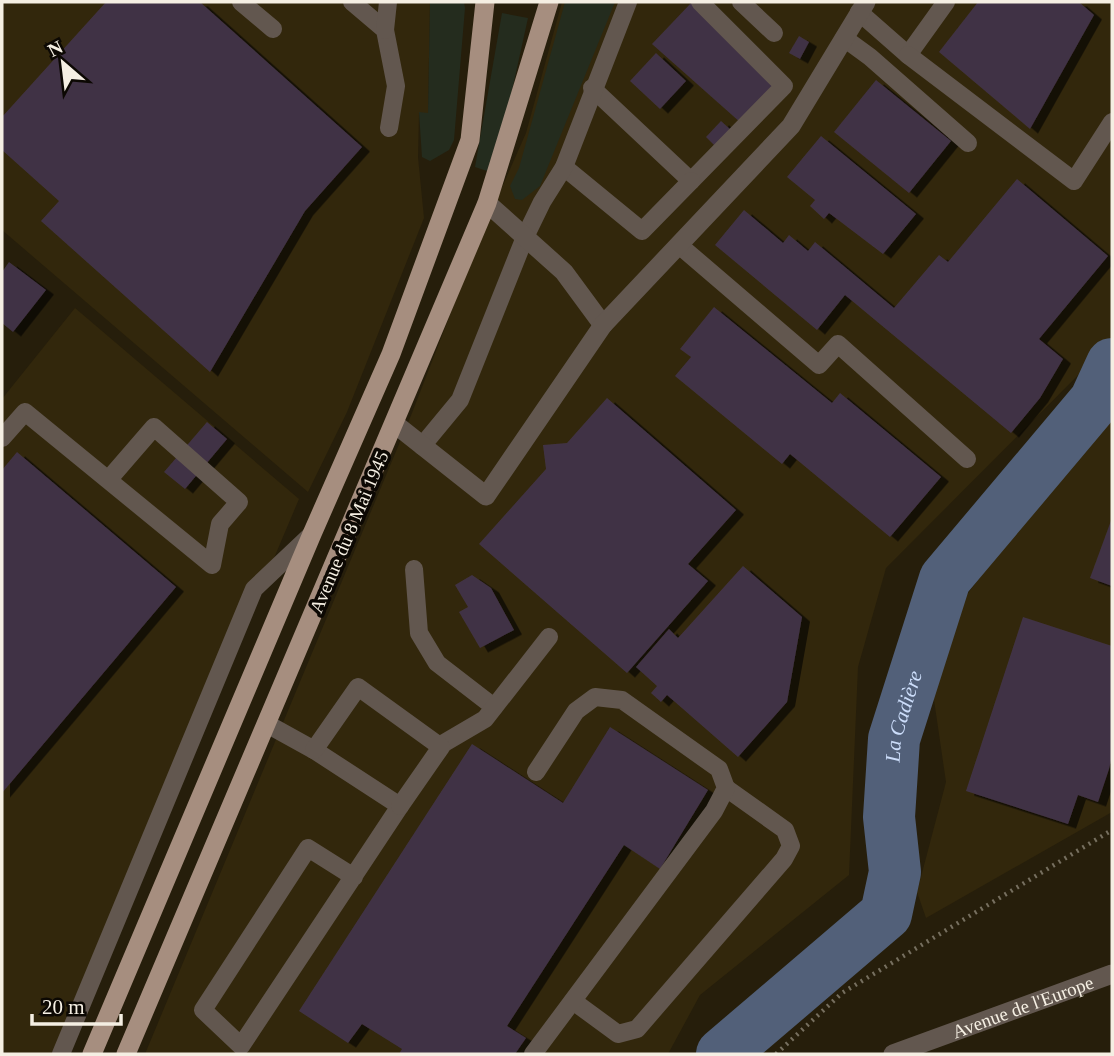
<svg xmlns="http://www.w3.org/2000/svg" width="1114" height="1056" viewBox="0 0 1114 1056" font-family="'Times New Roman',serif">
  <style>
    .built { fill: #32270c }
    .green { fill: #242c1e }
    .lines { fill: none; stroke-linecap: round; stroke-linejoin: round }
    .river { stroke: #526079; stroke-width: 52 }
    .building { fill: #413344; filter: url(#shadow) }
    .path { stroke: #766f5f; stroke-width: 4.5; stroke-dasharray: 2 5; stroke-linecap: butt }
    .service { stroke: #62574f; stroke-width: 18 }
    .minor { stroke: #62574f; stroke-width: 19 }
    .primary { stroke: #a68e7f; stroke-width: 19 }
    .labels { text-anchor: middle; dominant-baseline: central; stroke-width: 7; stroke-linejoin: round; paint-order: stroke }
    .street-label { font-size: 19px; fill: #f5efe3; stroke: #0c0803 }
    .water-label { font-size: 21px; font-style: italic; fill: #cbdcf9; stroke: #0c0803 }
  </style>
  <defs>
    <filter id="shadow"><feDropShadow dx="8" dy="4.5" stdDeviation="0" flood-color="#0009"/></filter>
  </defs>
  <rect width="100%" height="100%" fill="#261e0b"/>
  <g class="built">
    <path d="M2,2H430L428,113H419L418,157L424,218L347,412L308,492L2,230Z"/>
    <path d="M562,2H1112V341L886,568L858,667L849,875L700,995L668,1054H145L412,413L481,235L526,133Z"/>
    <path d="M75,308L299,499L64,1054H2V399Z"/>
    <path d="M1112,404V812L926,918L917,892L946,782L933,693L943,626Z"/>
  </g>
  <g class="green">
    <path d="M430,2H464L465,8L454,140L449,150L430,161L422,157L419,112L428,113Z"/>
    <path d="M565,2H615L540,186L522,200L515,199L510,186L519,168Z"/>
    <path d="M502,13L528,18L509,104L487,171L475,167Z"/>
  </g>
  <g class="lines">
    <path class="river" id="s1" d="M722,1054L886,914L895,872L889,817L894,739L945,579L1095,401L1112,364"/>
  </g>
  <g class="building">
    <path d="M106,2H200L362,147L305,211L210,372L41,221L59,201L2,150V117Z"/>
    <path d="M692,2L777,85L741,123L652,44Z"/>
    <path d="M978,2H1079L1094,15L1030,129L939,52Z"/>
    <path d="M799,36L809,42L800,59L789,53Z"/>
    <path d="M656,53L686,81L660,109L630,81Z"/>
    <path d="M876,80L951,141L909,193L834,132Z"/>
    <path d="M721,121L731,130L715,146L706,137Z"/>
    <path d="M821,136L916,214L883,254L829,213L824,219L810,206L815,200L787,177Z"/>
    <path d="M1017,179L1108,256L1039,339L1063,359L1040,398L1011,433L845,295L817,330L715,245L744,210L783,243L789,235L808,251L815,242L894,308L939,255L948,262Z"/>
    <path d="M9,262L46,290L13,332L2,323V272Z"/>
    <path d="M714,307L832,403L840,393L941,477L890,537L790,454L782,464L675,376L691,357L680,349Z"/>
    <path d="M607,398L736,510L688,564L708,581L627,673L479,544L546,469L543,445L567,443Z"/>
    <path d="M207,422L227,439L185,489L164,472Z"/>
    <path d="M17,452L176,587L2,793V470Z"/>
    <path d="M1112,518V586L1090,578Z"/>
    <path d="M743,566L802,617L787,702L738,757L667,695L661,702L651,693L657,686L636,667L669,629L678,638Z"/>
    <path d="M472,575L491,588L514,630L480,648L459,612L468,607L455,585Z"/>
    <path d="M1023,617L1112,646V756L1109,769L1098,802L1078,795L1068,824L966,791Z"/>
    <path d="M610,727L708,790L660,869L624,845L507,1026L526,1038L515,1054H399L402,1049L362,1024L348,1043L299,1011L472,744L563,803Z"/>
  </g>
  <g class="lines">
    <path class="path" d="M776,1054L842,993L1112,830"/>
    <g class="service">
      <path d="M241,2L273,29"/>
      <path d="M352,2L385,30L396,86L389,128"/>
      <path d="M741,2L774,33"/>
      <path d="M859,12L908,55L946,2"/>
      <path d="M385,30L388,2"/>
      <path d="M844,38L870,57L968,143"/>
      <path d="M908,55L1074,181L1112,122"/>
      <path d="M592,88L691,181L784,86L700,2"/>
      <path d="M564,167L642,231L691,181"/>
      <path d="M679,245L819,365L838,344L967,459"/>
      <path d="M2,438L25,412L212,565L220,524L239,502L154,427L109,479"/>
      <path d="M422,446L460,400L525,237L542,202L564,167L628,2"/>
      <path d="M414,569L419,633L437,663L494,707"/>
      <path d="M267,724L314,750L400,806L241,1046L203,1010L308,848L354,877"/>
      <path d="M439,746L485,719L549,637"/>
      <path d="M314,750L358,687L441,747L400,806"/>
      <path d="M573,1001L618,1034L637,1029L784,859L791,846L785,830L726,788"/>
      <path d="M61,1054L254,589L312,534"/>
      <path d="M533,1054L714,811L726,788L719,769L622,700L595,697L576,711L536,772"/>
    </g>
    <g class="minor">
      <path d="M487,203L564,272L603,325"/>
      <path d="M395,424L486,496L603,325L791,126L866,2"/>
      <path id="s2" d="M893,1054L1112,974"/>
    </g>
    <g class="primary">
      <path d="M92,1054L312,534L391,354L470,140L485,2"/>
      <path d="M126,1054L487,203L549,2"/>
    </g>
  </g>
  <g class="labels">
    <g class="street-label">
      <text transform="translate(349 532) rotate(-67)">Avenue du 8 Mai 1945</text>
      <text stroke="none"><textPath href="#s2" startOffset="138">Avenue de l'Europe</textPath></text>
    </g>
    <g class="water-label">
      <text stroke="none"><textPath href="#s1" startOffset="416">La Cadière</textPath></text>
    </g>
  </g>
  <rect width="1114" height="1056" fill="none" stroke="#f5efe3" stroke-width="7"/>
  <g transform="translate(63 63) rotate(332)" stroke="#0c0803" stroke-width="5" paint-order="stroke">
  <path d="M0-5L12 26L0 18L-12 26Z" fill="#f5efe3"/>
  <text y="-10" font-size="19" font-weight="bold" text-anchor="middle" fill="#f5efe3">N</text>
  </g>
  <path d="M32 1014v10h89v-10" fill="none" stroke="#f5efe3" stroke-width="3.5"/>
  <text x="42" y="1014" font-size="21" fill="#f5efe3" stroke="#0c0803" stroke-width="5" paint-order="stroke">20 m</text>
</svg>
